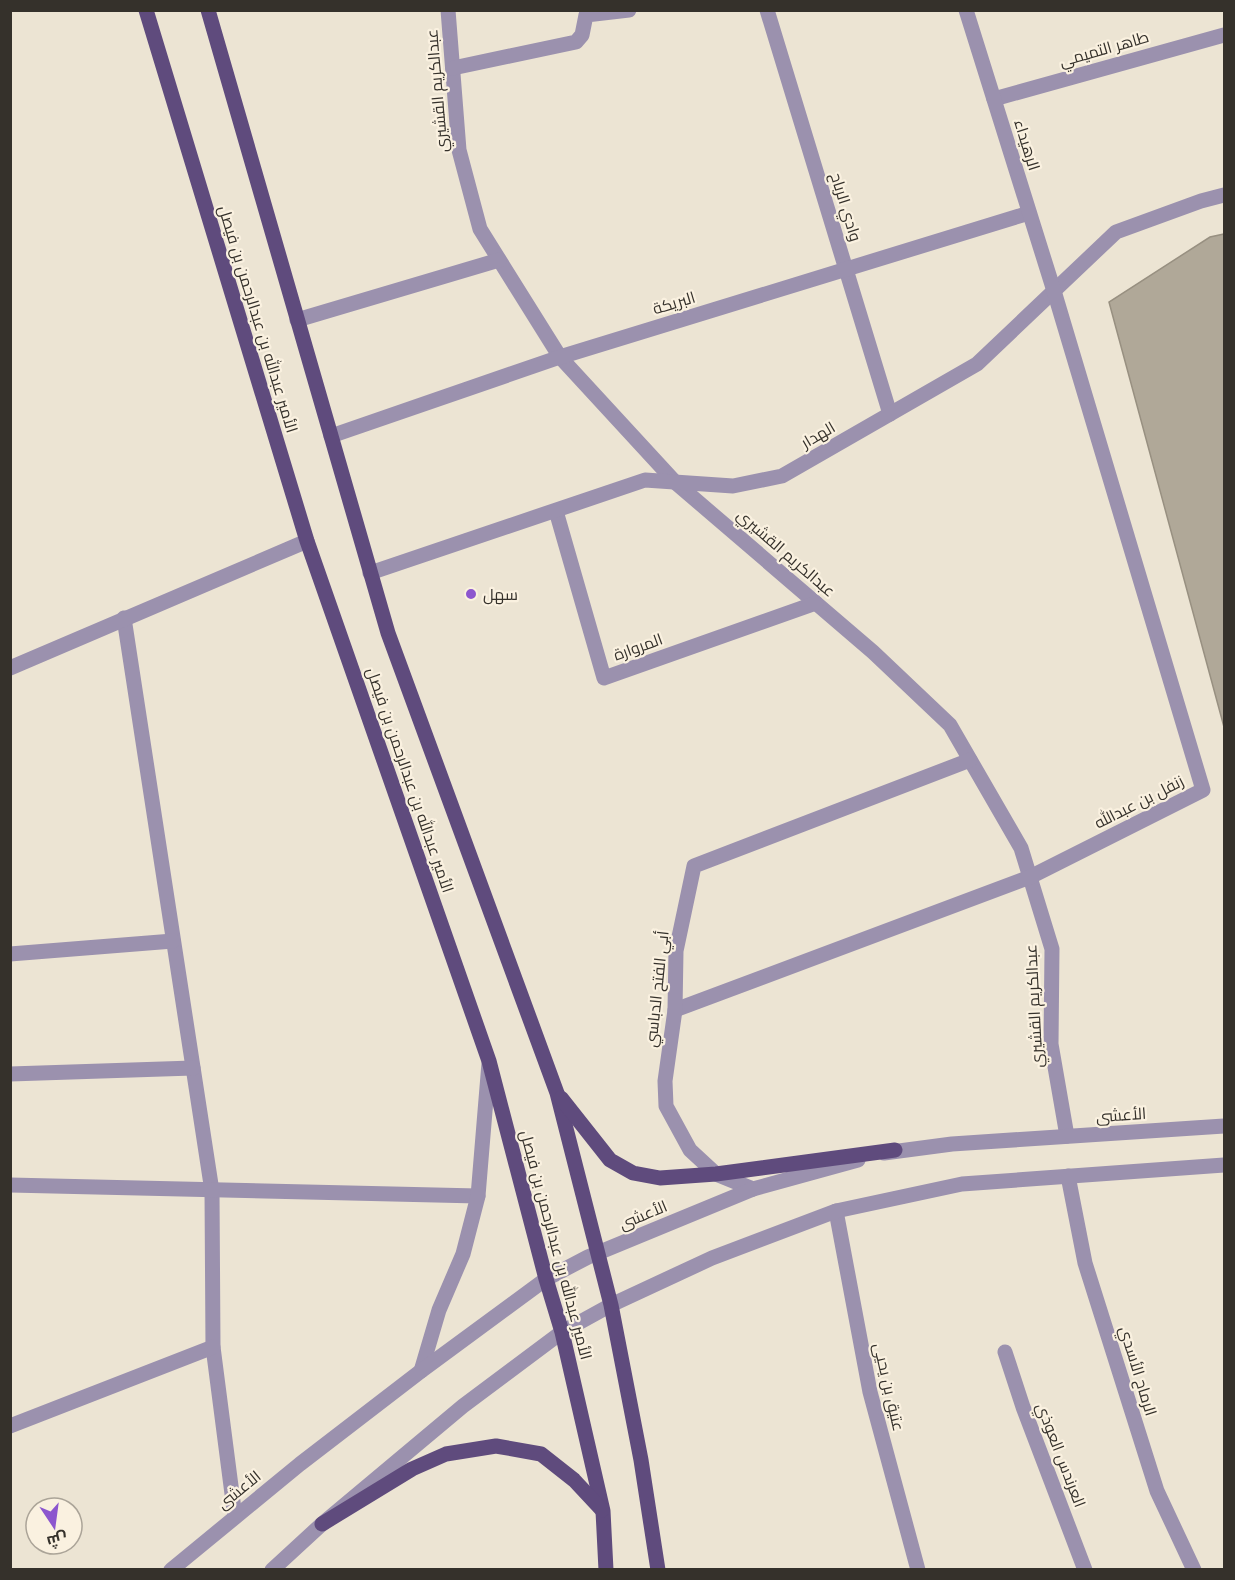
<svg xmlns="http://www.w3.org/2000/svg" width="1235" height="1580" viewBox="0 0 1235 1580" font-family="'Fira Sans',Cairo,sans-serif">
  <style>
    .building { fill: #b0a898; stroke: #989081; stroke-width: 1.5 }
    .lines { fill: none; stroke-linecap: round; stroke-linejoin: round }
    .minor { stroke: #9b91ae; stroke-width: 15 }
    .major { stroke: #5f4b7d; stroke-width: 15 }
    .poi-dot { fill: #8c56ce; stroke: #faf1e0; stroke-width: 2 }
    .labels { text-anchor: middle; dominant-baseline: central; stroke-width: 4.5; stroke-linejoin: round; paint-order: stroke }
    .street-label { font-size: 16px; fill: #35312b; stroke: #faf1e0 }
    .poi-label { font-size: 16px; fill: #35312b; stroke: #faf1e0; text-anchor: start }
  </style>
  <rect width="100%" height="100%" fill="#ece4d3"/>
  <path class="building" d="M1224,234V727L1109,302L1210,237Z"/>
  <g class="lines">
    <g class="minor">
      <path d="M448,10L459,150L480,229L560,357L676,483L873,652L950,725L1021,848L1052,949L1051,1044L1067,1136"/>
      <path d="M767,10L890,414"/>
      <path d="M453,68L576,42L582,35L586,15L629,10"/>
      <path d="M994,99L1224,35"/>
      <path d="M297,320L499,260"/>
      <path d="M331,436L560,357L1029,213"/>
      <path d="M556,511L604,678L816,603"/>
      <path d="M370,573L645,480L733,486L782,476L977,364L1116,232L1201,201L1224,195"/>
      <path d="M124,618L212,1191L213,1347L235,1517"/>
      <path d="M10,668L307,541"/>
      <path d="M10,954L173,941"/>
      <path d="M675,1010L1030,877L1203,790L1054,291L966,10"/>
      <path d="M10,1074L193,1068"/>
      <path d="M884,1153L952,1144L1224,1126"/>
      <path d="M1068,1176L1085,1263L1157,1491L1194,1570"/>
      <path d="M10,1185L478,1196"/>
      <path d="M753,1189L716,1174L690,1150L666,1106L665,1081L675,1010L676,951L694,866L970,760"/>
      <path d="M836,1211L870,1392L918,1570"/>
      <path d="M1005,1352L1023,1407L1085,1570"/>
      <path d="M421,1371L439,1310L463,1254L478,1196L489,1063"/>
      <path d="M10,1426L213,1347"/>
      <path d="M171,1570L300,1464L421,1371L546,1279L588,1257L753,1189L858,1160"/>
      <path d="M272,1570L322,1524L463,1406L562,1332L611,1305L712,1258L836,1211L962,1184L1224,1165"/>
    </g>
    <g class="major">
      <path d="M146,10L307,541L489,1061L546,1279L562,1332L603,1511L606,1570"/>
      <path d="M208,10L388,633L557,1093L611,1305L641,1460L658,1570"/>
      <path d="M561,1098L610,1160L633,1173L660,1178L716,1174L895,1150"/>
      <path d="M322,1524L412,1469L446,1454L496,1446L541,1454L574,1480L602,1510"/>
    </g>
  </g>
  <circle class="poi-dot" cx="471" cy="594" r="6"/>
  <g class="labels">
    <g class="street-label">
      <text transform="translate(1104 49) rotate(-16)">طاهر التميمي</text>
      <text transform="translate(437 91) rotate(-95)">عبدالكريم القشيري</text>
      <text transform="translate(1027 145) rotate(73)">الرهيداء</text>
      <text transform="translate(846 207) rotate(73)">وادي الرباح</text>
      <text transform="translate(674 303) rotate(-17)">البريكة</text>
      <text transform="translate(258 319) rotate(73)">الأمير عبدالله بن عبدالرحمن بن فيصل</text>
      <text transform="translate(818 435) rotate(-30)">الهدار</text>
      <text transform="translate(786 553) rotate(41)">عبدالكريم القشيري</text>
      <text transform="translate(638 647) rotate(-20)">المروارة</text>
      <text transform="translate(410 780) rotate(71)">الأمير عبدالله بن عبدالرحمن بن فيصل</text>
      <text transform="translate(1139 802) rotate(-27)">زنفل بن عبدالله</text>
      <text transform="translate(657 989) rotate(-84)">أبي الفتح الدباسي</text>
      <text transform="translate(1034 1006) rotate(-93)">عبدالكريم القشيري</text>
      <text transform="translate(1121 1115) rotate(-4)">الأعشى</text>
      <text transform="translate(643 1215) rotate(-23)">الأعشى</text>
      <text transform="translate(556 1245) rotate(75)">الأمير عبدالله بن عبدالرحمن بن فيصل</text>
      <text transform="translate(1138 1371) rotate(73)">الرماح الأسدي</text>
      <text transform="translate(889 1387) rotate(77)">عتيق بن يحيى</text>
      <text transform="translate(1061 1455) rotate(69)">العرندس العوذي</text>
      <text transform="translate(239 1490) rotate(-39)">الأعشى</text>
    </g>
    <g class="poi-label">
      <text x="483" y="594">سهل</text>
    </g>
  </g>
  <rect width="1235" height="1580" fill="none" stroke="#35312b" stroke-width="24"/>
  <g transform="translate(54 1526) rotate(167)"><circle r="28" fill="#faf1e0" stroke="#aba498" stroke-width="1.5"/>
  <path d="M0-4.5L10 22L0 15L-10 22Z" fill="#8c56ce"/>
  <text y="-9" font-size="16" font-weight="bold" text-anchor="middle" fill="#35312b">ش</text>
  </g>
</svg>
